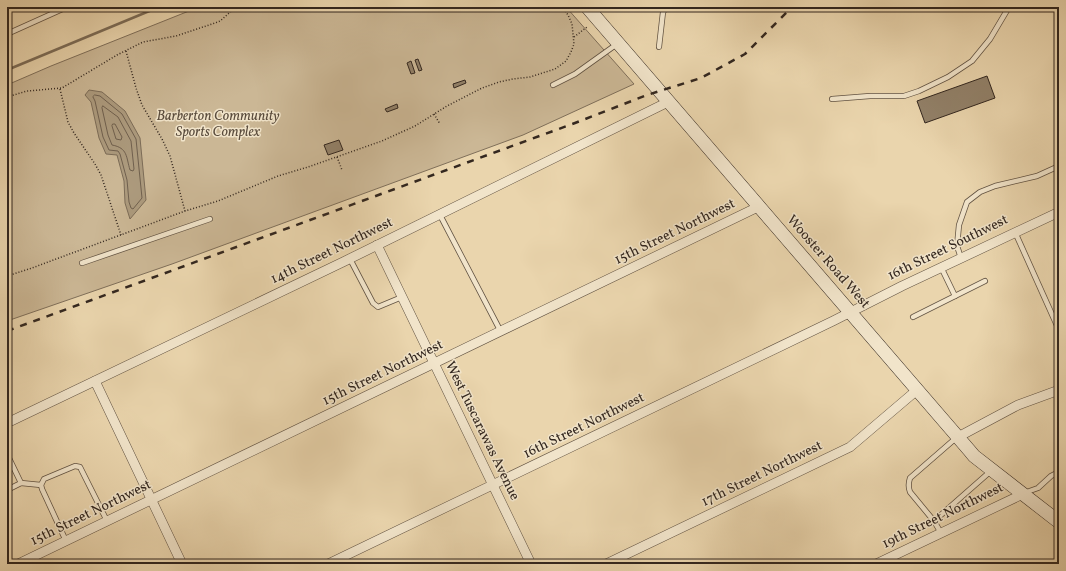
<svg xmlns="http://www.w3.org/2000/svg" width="1066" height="571" viewBox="0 0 1066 571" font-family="Vollkorn,serif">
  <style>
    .green { fill: #cbb795; stroke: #7f6f5a }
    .water { fill: #ac9a7d; stroke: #7c6c57 }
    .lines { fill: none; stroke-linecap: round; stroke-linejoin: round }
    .shore { stroke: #70604e; stroke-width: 1 }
    .stream { stroke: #7c6c57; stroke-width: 2.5 }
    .building { fill: #928169; stroke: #33271f }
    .service-casing { stroke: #615242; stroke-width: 6 }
    .minor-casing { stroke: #615242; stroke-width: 10 }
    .secondary-casing { stroke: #33271f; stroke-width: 14 }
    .path { stroke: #33271f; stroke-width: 1.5; stroke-dasharray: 1 2; stroke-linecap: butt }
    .service { stroke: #f1e4ca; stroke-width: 4.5 }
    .minor { stroke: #f1e4ca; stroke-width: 9 }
    .secondary { stroke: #f1e4ca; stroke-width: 13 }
    .rail { stroke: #33271f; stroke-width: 2.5; stroke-dasharray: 7 7; stroke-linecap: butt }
    .labels { text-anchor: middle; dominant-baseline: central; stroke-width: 3; stroke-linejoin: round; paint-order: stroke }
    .park-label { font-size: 14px; font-style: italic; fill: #594b3c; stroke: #f1e4ca }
    .street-label { font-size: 14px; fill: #33271f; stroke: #f1e4ca }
  </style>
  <rect width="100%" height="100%" fill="#ead5ad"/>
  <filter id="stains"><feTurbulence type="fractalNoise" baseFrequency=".005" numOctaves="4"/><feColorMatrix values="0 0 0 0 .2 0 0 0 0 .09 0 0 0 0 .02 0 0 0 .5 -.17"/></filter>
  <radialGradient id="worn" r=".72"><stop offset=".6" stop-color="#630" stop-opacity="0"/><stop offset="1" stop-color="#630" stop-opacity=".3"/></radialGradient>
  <path class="green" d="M199,7H566L634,84L523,135L172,264L7,321V85L51,66Z"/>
  <path class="water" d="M89,90L102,92L125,111L140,138L146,200L130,219L125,203L124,181L117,155L106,154L99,138L91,102L85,95Z"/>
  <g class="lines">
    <g class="shore">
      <path d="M95,95L100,96L122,114L136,139L142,198L133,209L131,208L129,202L127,180L120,154L118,151L109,150L103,137L95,101L93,97Z"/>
      <path d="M103,106L118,117L131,141L134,169L133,171L130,170C126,157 128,148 112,145L108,135L102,108Z"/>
      <path d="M113,124H115L122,137L121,140L116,139L112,126Z"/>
    </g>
    <path class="stream" d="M7,70L159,7"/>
  </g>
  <g class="building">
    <path d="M7,7H18L8,12L11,19L7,21Z"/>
    <path d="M418,59L422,70L419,71L415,60Z"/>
    <path d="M411,61L415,73L411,74L407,63Z"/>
    <path d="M987,76L995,98L925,123L917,101Z"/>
    <path d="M465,80L466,83L454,88L453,84Z"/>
    <path d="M397,104L398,108L387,112L385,109Z"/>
    <path d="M339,140L343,150L328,155L324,145Z"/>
  </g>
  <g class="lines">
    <g class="service-casing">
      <g id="service">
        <path d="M7,34L67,7"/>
        <path d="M659,47L663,12L667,7"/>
        <path d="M553,85L575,74L617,44"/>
        <path d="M832,99L870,96H904L919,91L948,77L972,61L990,39L1009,7"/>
        <path d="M440,215L501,332"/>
        <path d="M1015,232L1059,330"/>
        <path d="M961,258L957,246L959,225L967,202L980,192L995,186L1037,176L1059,166"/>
        <path d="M350,259L373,303L378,307L402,297"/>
        <path d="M82,263L210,219"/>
        <path d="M941,267L955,296"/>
        <path d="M913,317L985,281"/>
        <path d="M7,454L21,483L7,490"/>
        <path d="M21,483L41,485"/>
        <path d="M1024,493L1038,488L1051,476L1059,472"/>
        <path d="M934,521L992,470"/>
        <path d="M941,533L934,521L910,492C908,487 908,484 910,478L956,438"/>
        <path d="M66,541L42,489L41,485L44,479L75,466L80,467L107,521"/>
      </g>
    </g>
    <g class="minor-casing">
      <g id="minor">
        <path d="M377,245L531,564"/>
        <path d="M95,381L182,564"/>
        <path d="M7,423L343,262L668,102"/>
        <path d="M958,437L1018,405L1059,390"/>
        <path d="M18,564L760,206"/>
        <path d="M328,564L833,321L902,286L1059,212"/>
        <path d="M606,564L850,447L917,390"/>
        <path d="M876,564L1023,494"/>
      </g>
    </g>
    <g class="secondary-casing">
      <path id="secondary" d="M587,7C714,155 842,302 969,450L974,456L1059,522"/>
    </g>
    <g class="path">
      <path d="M574,37L587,27"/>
      <path d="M126,51L136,88L142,105L162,139L170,156L185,211"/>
      <path d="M60,89L68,122L74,133L95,164L101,175L121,235"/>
      <path d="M7,97L27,91L62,88L117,55L143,42L176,36L215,23L220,21L236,7"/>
      <path d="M434,114L440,124"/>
      <path d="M337,157L342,170"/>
      <path d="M7,276L32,268L185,211L218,201L278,176L308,167L382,141L415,126L447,106L482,88L499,82L513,79L530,77L555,69L566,61L571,52L574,44L572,24L568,15L562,7"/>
    </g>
    <use href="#service" class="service"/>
    <use href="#minor" class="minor"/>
    <use href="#secondary" class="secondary"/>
    <path class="rail" d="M7,331L575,123L647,95L701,78L745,54L792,7"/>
  </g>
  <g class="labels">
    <g class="park-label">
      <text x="218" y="116">Barberton Community<tspan x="218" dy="16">Sports Complex</tspan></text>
    </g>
    <g class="street-label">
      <text transform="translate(675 232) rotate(-26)">15th Street Northwest</text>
      <text transform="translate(948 248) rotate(-26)">16th Street Southwest</text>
      <text transform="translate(332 251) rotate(-26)">14th Street Northwest</text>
      <text transform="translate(828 262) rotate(49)">Wooster Road West</text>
      <text transform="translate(383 373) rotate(-26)">15th Street Northwest</text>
      <text transform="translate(584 426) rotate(-26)">16th Street Northwest</text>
      <text transform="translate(482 431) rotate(64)">West Tuscarawas Avenue</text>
      <text transform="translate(762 474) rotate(-26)">17th Street Northwest</text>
      <text transform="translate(91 513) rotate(-26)">15th Street Northwest</text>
      <text transform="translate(943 516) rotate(-26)">19th Street Northwest</text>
    </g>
  </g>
  <rect width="1066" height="571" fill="none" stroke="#ead5ad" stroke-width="24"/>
  <rect x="8" y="8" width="1050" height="555" fill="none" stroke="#33271f" stroke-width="2"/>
  <rect x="12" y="12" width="1042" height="547" fill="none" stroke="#33271f"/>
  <rect width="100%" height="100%" filter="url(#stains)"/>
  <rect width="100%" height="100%" fill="url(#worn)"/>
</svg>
